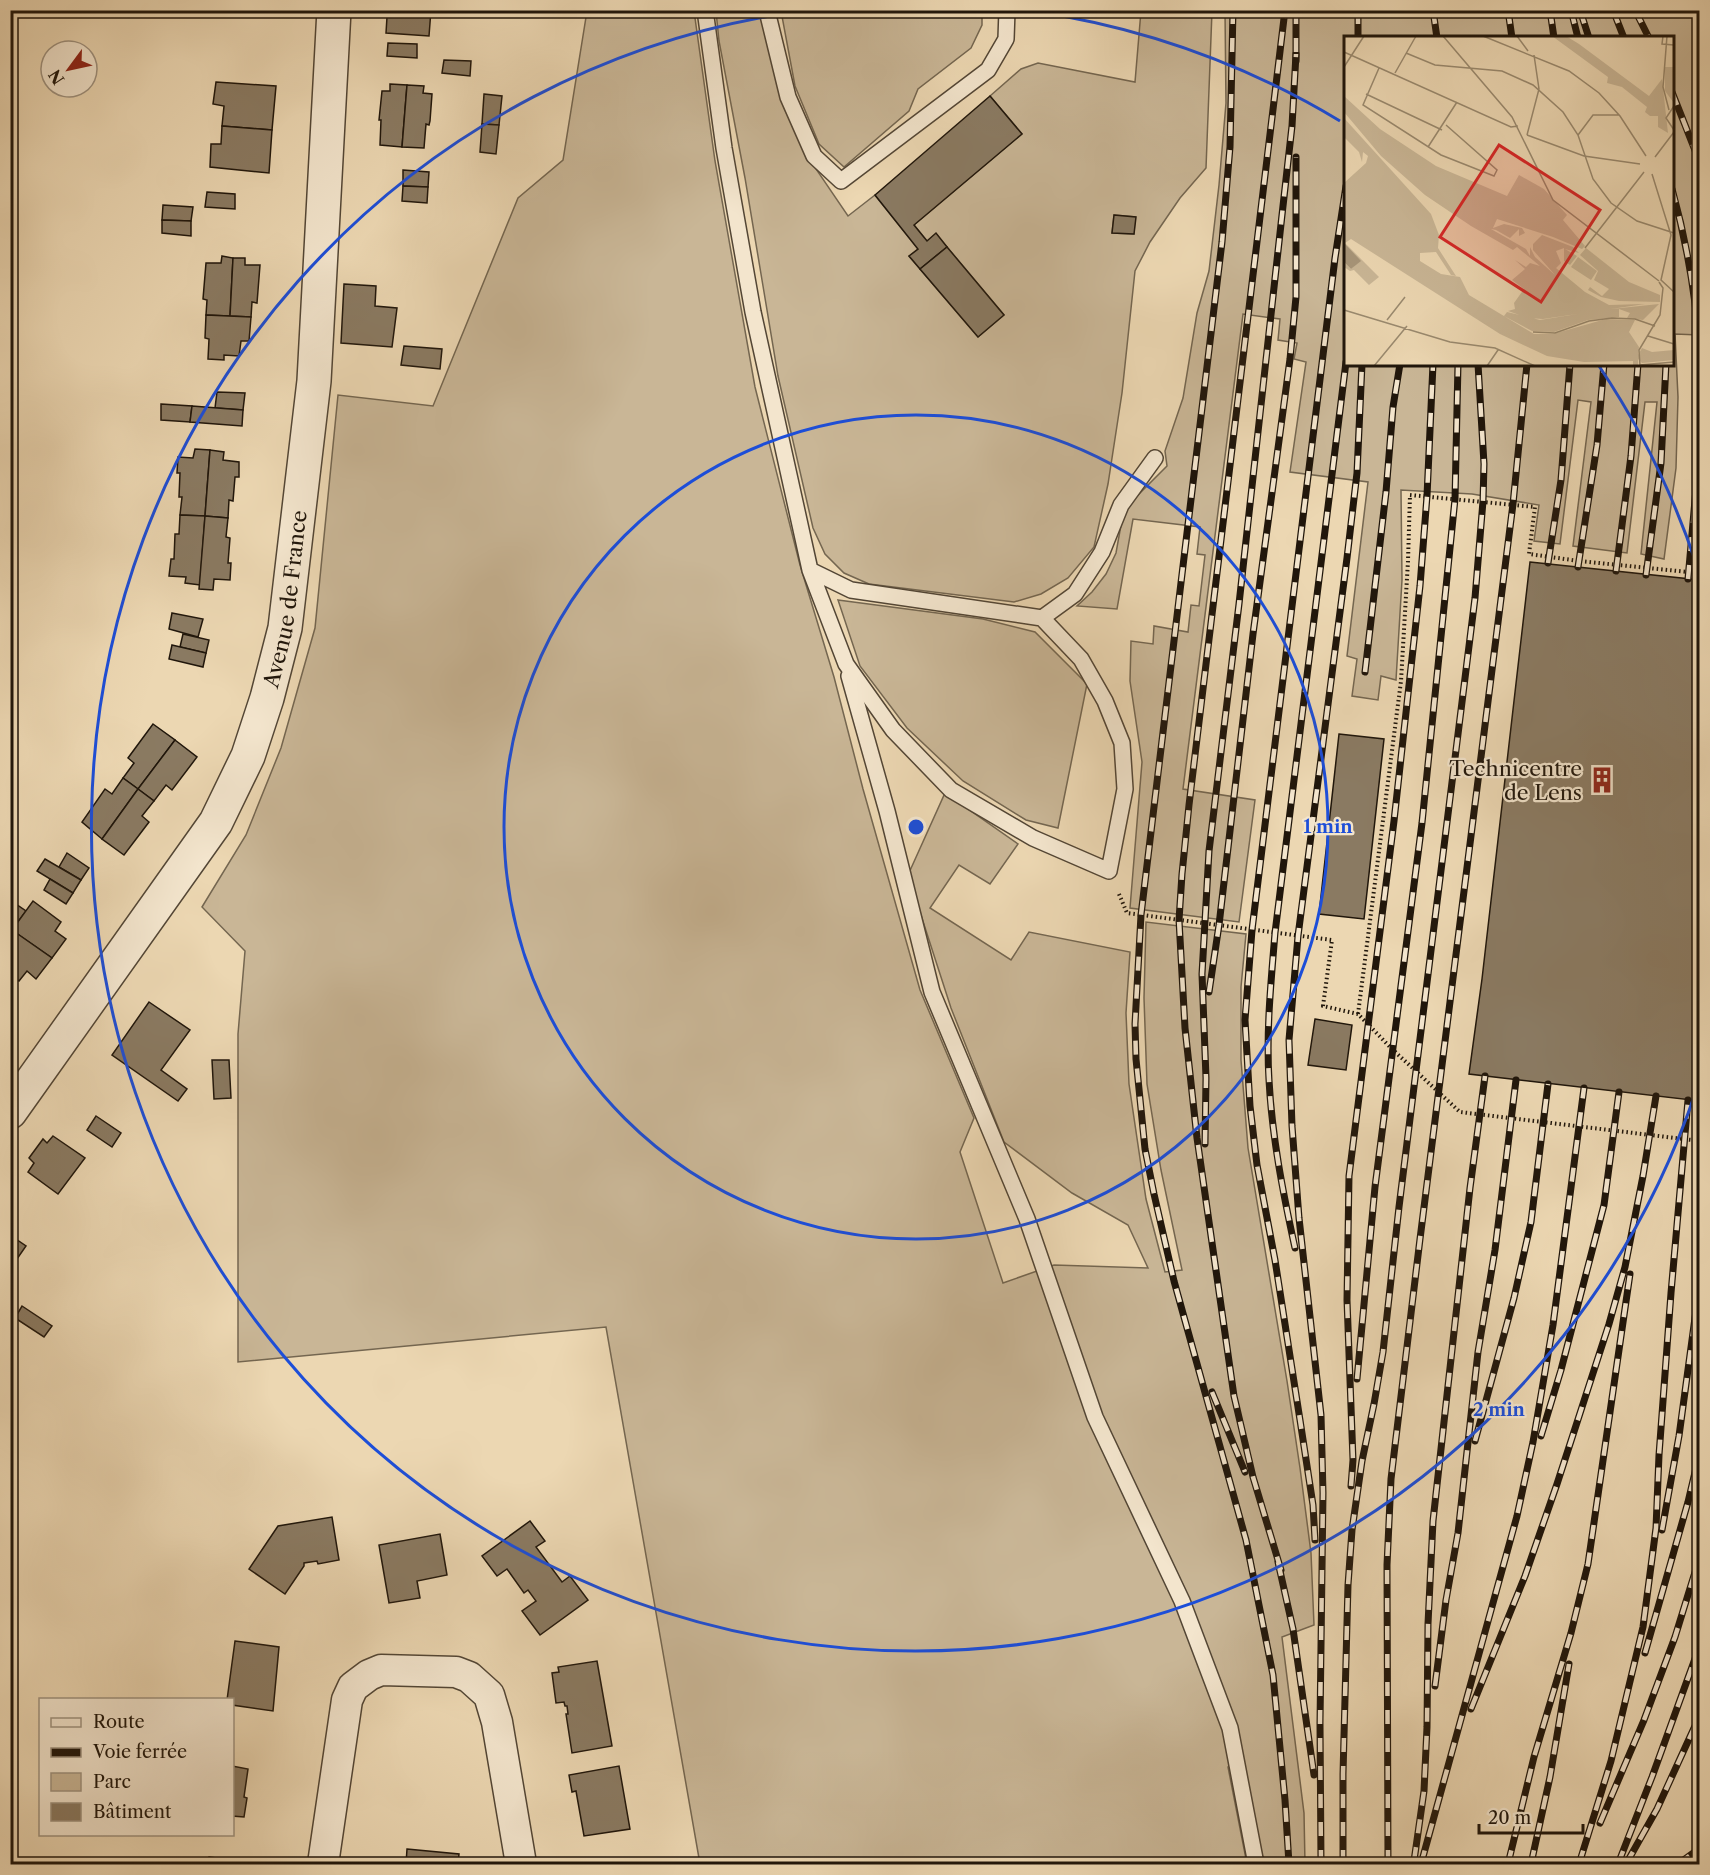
<svg xmlns="http://www.w3.org/2000/svg" width="1710" height="1875" viewBox="0 0 1710 1875" font-family="'Libre Caslon Text',serif">
  <style>
    .green { fill: #c9b696; stroke: #746650; stroke-width: 1.5; fill-rule: evenodd }
    .building { fill: #8a7a62; stroke: #20160b; stroke-width: 1.5 }
    .lines { fill: none; stroke-linecap: round; stroke-linejoin: round }
    .service-casing { stroke: #534635; stroke-width: 18 }
    .minor-casing { stroke: #534635; stroke-width: 33 }
    .tertiary-casing { stroke: #534635; stroke-width: 36 }
    .path { stroke: #20160b; stroke-width: 4; stroke-dasharray: 1.5 3; stroke-linecap: butt }
    .service { stroke: #f3e5cd; stroke-width: 15 }
    .minor { stroke: #f3e5cd; stroke-width: 30 }
    .tertiary { stroke: #f3e5cd; stroke-width: 33 }
    .rail-casing { stroke: #20160b; stroke-width: 7 }
    .rail { stroke: #f3e5cd; stroke-width: 4.5; stroke-dasharray: 14; stroke-linecap: butt }
    .ring { fill: none; stroke: #1d4ed8; stroke-width: 3 }
    .labels { text-anchor: middle; dominant-baseline: central; stroke-width: 4.5; stroke-linejoin: round; paint-order: stroke }
    .street-label { font-size: 21px; fill: #20160b; stroke: #f3e5cd }
    .poi-label { font-size: 21px; fill: #20160b; stroke: #f3e5cd; text-anchor: end }
    .inset-road { fill: none; stroke: #9a8a6f; stroke-width: 1.5 }
    .view { fill: #d62828; fill-opacity: 0.15; stroke: #d62828; stroke-width: 3 }
    .inset-edge { fill: none; stroke: #20160b; stroke-width: 3 }
    .centre { fill: #1d4ed8; stroke: #f3e5cd; stroke-width: 3 }
    .ring-label { font-size: 18px; text-anchor: middle; font-weight: bold; fill: #1d4ed8; stroke: #f3e5cd; stroke-width: 4.5; stroke-linejoin: round; paint-order: stroke }
  </style>
  <rect width="100%" height="100%" fill="#ecd7b2"/>
  <filter id="stains"><feTurbulence type="fractalNoise" baseFrequency=".00333" numOctaves="4"/><feColorMatrix values="0 0 0 0 .2 0 0 0 0 .09 0 0 0 0 .02 0 0 0 .5 -.17"/></filter>
  <radialGradient id="worn" r=".72"><stop offset=".6" stop-color="#630" stop-opacity="0"/><stop offset="1" stop-color="#630" stop-opacity=".3"/></radialGradient>
  <g class="green">
    <path d="M587,11H694L715,161L755,387L800,565L834,677L863,789L920,990L974,1118L960,1152L1003,1283L1054,1265L1148,1268L1128,1225L1072,1193L1004,1142L951,1008L908,875L945,793L1018,844L990,884L959,865L930,908L1011,960L1029,932L1130,952L1126,1013L1129,1084L1146,1199L1165,1272L1182,1270L1161,1170L1147,1084L1144,998L1146,922L1246,934L1241,987V1060L1248,1148L1287,1381L1300,1468L1311,1553L1314,1625L1282,1637L1304,1813L1305,1864H1264L1243,1762L1228,1767L1247,1864H700L606,1327L238,1362V1034L245,951L202,907L246,835L281,748L315,628L338,395L433,406L518,198L563,160Z"/>
    <path d="M716,11H763L781,93L816,169L848,216L875,195L918,249L909,256L978,337L1004,315L936,234L927,241L914,225L1022,134L990,96L1021,69L1038,63L1135,82L1141,11H1212L1206,168L1180,198L1150,242L1135,271L1122,393L1108,484L1094,547L1068,578L1041,594L1014,602L869,584L844,573L825,554L813,528L778,376L745,178L719,41ZM1114,215L1135,217L1134,234L1112,233Z"/>
    <path d="M781,11V10L982,11V25L971,48L918,89L909,111L844,167L819,144L795,86Z"/>
    <path d="M1225,11H1699V335L1675,334L1678,397L1676,468L1664,559L1641,554L1657,402H1645L1627,553L1573,546L1591,402L1578,400L1560,544L1534,541L1539,505L1472,494L1401,490L1402,580L1396,680L1381,676L1378,700L1352,696L1357,659L1347,656L1368,482L1290,472L1306,362L1294,359L1297,343L1278,340L1280,319L1243,314L1183,789L1255,800L1239,922L1130,908L1142,762L1130,681L1131,641L1153,644L1154,626L1188,632L1191,605L1199,606L1205,555L1197,554L1200,527L1133,519L1117,609L1077,606L1092,592L1106,574L1116,553L1121,525L1128,505L1167,466L1165,451L1183,398L1197,313L1209,271L1219,185L1226,103ZM1346,38H1672V364H1346Z"/>
    <path d="M838,600L983,619L1035,632L1087,684L1058,828L1026,820L963,781L907,728L860,666Z"/>
  </g>
  <g class="building">
    <path d="M382,10H431L429,36L386,33L387,17L382,15Z"/>
    <path d="M388,43L417,44V58L387,56Z"/>
    <path d="M444,60L471,61L470,76L442,73Z"/>
    <path d="M216,82L276,86L272,130L222,126L224,106L213,104Z"/>
    <path d="M390,84L407,85L402,147L380,145L381,120H379L382,91H390Z"/>
    <path d="M407,85L424,86L423,93L432,94L430,121L429,125L426,124L424,148L402,147Z"/>
    <path d="M484,94L502,96L499,125L482,124Z"/>
    <path d="M990,96L1022,134L914,225L927,241L936,233L947,247L920,269L909,256L918,249L875,195Z"/>
    <path d="M482,124L499,125L496,154L480,152Z"/>
    <path d="M222,126L272,130L269,173L210,167L211,144H221Z"/>
    <path d="M403,170L429,172L428,187L403,186Z"/>
    <path d="M403,186L428,187L427,203L402,201Z"/>
    <path d="M207,192L235,194V209L205,207Z"/>
    <path d="M163,205L193,207L191,221L162,220Z"/>
    <path d="M1114,215L1136,217L1134,234L1112,233Z"/>
    <path d="M162,220L191,221V236L162,233Z"/>
    <path d="M947,247L1004,315L978,337L920,269Z"/>
    <path d="M222,256L233,258L230,316L206,315L207,300L203,299L206,263H221Z"/>
    <path d="M233,258H245V265H260L257,303L252,302L251,317L230,316Z"/>
    <path d="M344,284L376,286L375,306L397,308L392,347L341,343Z"/>
    <path d="M206,315L251,317L249,341H241L239,356L224,355V360L208,359L209,339L205,338Z"/>
    <path d="M404,346L442,349L440,369L401,365Z"/>
    <path d="M217,392L245,393L243,410L215,408Z"/>
    <path d="M161,404L192,406L190,422L161,420Z"/>
    <path d="M192,406L243,410L242,426L190,422Z"/>
    <path d="M195,449L210,450L205,516L180,515L182,497H179L180,473H177L178,457L193,458Z"/>
    <path d="M210,450L224,452L223,460L239,462V477H235L233,501L229,500L228,518L205,516Z"/>
    <path d="M180,515L205,516L200,585L185,583L186,577L169,576L171,559H174L175,534H179Z"/>
    <path d="M205,516L228,518L226,537L230,538L228,563H231L230,580L214,579L213,590L199,589Z"/>
    <path d="M1530,562L1700,580V1101L1469,1074L1482,979Z"/>
    <path d="M172,613L203,619L198,637L169,629Z"/>
    <path d="M183,634L209,640L206,653L180,647Z"/>
    <path d="M172,645L206,653L203,667L169,659Z"/>
    <path d="M153,724L175,740L138,789L123,778L134,763L128,758Z"/>
    <path d="M1339,734L1384,739L1364,919L1319,914Z"/>
    <path d="M175,740L197,757L172,790L166,785L154,801L138,789Z"/>
    <path d="M123,778L138,789L102,839L82,822L105,789L112,794Z"/>
    <path d="M138,789L154,801L142,816L149,822L124,855L102,839Z"/>
    <path d="M67,853L89,868L81,880L59,867Z"/>
    <path d="M45,859L81,880L73,893L37,871Z"/>
    <path d="M50,879L73,893L66,904L44,890Z"/>
    <path d="M10,900L26,911L12,930L10,929Z"/>
    <path d="M33,901L61,922L55,931L66,939L52,958L12,930Z"/>
    <path d="M12,930L52,958L36,979L27,971L19,981L10,976V932Z"/>
    <path d="M149,1002L190,1030L161,1070L187,1089L178,1101L112,1055Z"/>
    <path d="M1315,1019L1352,1025L1346,1070L1308,1065Z"/>
    <path d="M212,1060H229L231,1098L214,1099Z"/>
    <path d="M96,1116L121,1133L112,1147L87,1130Z"/>
    <path d="M53,1136L85,1158L58,1194L28,1172L34,1163L29,1158L43,1139L47,1143Z"/>
    <path d="M10,1235L26,1246L10,1269Z"/>
    <path d="M22,1306L52,1326L44,1337L15,1318Z"/>
    <path d="M332,1517L339,1560L318,1564L317,1561L304,1563V1566L285,1594L249,1569L278,1526Z"/>
    <path d="M530,1521L545,1541L536,1547L562,1582L570,1576L588,1600L540,1635L522,1611L536,1601L528,1590L524,1593L507,1569L497,1576L482,1556Z"/>
    <path d="M440,1534L447,1575L417,1581L420,1598L389,1603L379,1545Z"/>
    <path d="M235,1641L279,1647L273,1711L232,1705V1700H227Z"/>
    <path d="M597,1661L612,1746L572,1753L566,1714H568L567,1706H565L564,1702L556,1703L552,1673L559,1672L558,1667Z"/>
    <path d="M232,1766L248,1769L244,1797L247,1798L244,1817L232,1816Z"/>
    <path d="M619,1766L630,1829L584,1836L576,1791L572,1792L569,1775Z"/>
    <path d="M407,1849L459,1854L458,1864H406Z"/>
    <path d="M209,1857L254,1863V1864H208Z"/>
  </g>
  <g class="lines">
    <g class="service-casing">
      <g id="service">
        <path d="M705,10L724,148L753,312L810,570L846,664L893,730L951,790L1033,838L1109,871L1125,789L1122,743L1105,701L1081,659L1042,618L851,590L810,570"/>
        <path d="M768,10V15L788,97L814,156L841,181L988,70L1006,39L1007,10"/>
        <path d="M1042,618L1075,594L1102,552L1121,505L1155,458"/>
        <path d="M849,676L887,811L932,992L1027,1219L1095,1417L1182,1601L1230,1728L1256,1864"/>
      </g>
    </g>
    <g class="minor-casing">
      <path id="minor" d="M323,1864L347,1700L353,1687L369,1675L381,1670L456,1672L469,1677L489,1695L497,1722L521,1864"/>
    </g>
    <g class="tertiary-casing">
      <g id="tertiary">
        <path id="s1" d="M10,1112L216,822L248,756L267,698L285,628L314,381L334,10"/>
      </g>
    </g>
    <g class="path">
      <path d="M1119,894L1127,913L1332,940L1323,1006L1358,1014L1392,1049L1460,1112L1700,1141"/>
      <path d="M1358,1014L1401,681L1408,561L1410,495L1535,507L1529,554L1579,561L1688,572L1700,562"/>
    </g>
    <use href="#service" class="service"/>
    <use href="#minor" class="minor"/>
    <use href="#tertiary" class="tertiary"/>
    <g class="rail-casing">
      <g id="rail">
        <path d="M1233,10L1230,147L1222,242L1141,915L1135,1024L1136,1059L1145,1149L1154,1194L1174,1281L1246,1540L1273,1675L1285,1800L1289,1864"/>
        <path d="M1296,10V61"/>
        <path d="M1358,10V38"/>
        <path d="M1433,10L1437,38"/>
        <path d="M1508,10L1512,38"/>
        <path d="M1550,10L1554,38"/>
        <path d="M1571,10L1578,38"/>
        <path d="M1580,10L1589,38"/>
        <path d="M1613,10L1624,38"/>
        <path d="M1635,10L1649,38"/>
        <path d="M1672,92L1700,163"/>
        <path d="M1672,189C1687,243 1696,298 1700,353"/>
        <path d="M1548,563L1561,480L1570,364"/>
        <path d="M1578,567L1597,445L1604,364"/>
        <path d="M1616,571L1631,456L1638,364"/>
        <path d="M1646,575L1661,463L1666,364"/>
        <path d="M1688,579L1700,444"/>
        <path d="M1365,672L1386,492L1393,407L1400,364"/>
        <path d="M1209,992L1219,925L1253,634L1290,359L1296,297V157"/>
        <path d="M1205,1144L1206,1078L1202,974L1209,851L1239,604L1283,206L1292,126L1296,54"/>
        <path d="M1295,1248C1283,1193 1272,1137 1269,1080C1266,1031 1271,982 1275,933L1346,362"/>
        <path d="M1357,1379L1375,1187L1422,823L1455,499L1458,364"/>
        <path d="M1212,1392L1245,1472"/>
        <path d="M1541,1436L1561,1370L1604,1205L1619,1092"/>
        <path d="M1475,1441L1514,1298L1531,1222L1548,1084"/>
        <path d="M1351,1486L1353,1460L1347,1300L1349,1176L1394,821L1420,586L1427,496L1433,364"/>
        <path d="M1662,1530L1679,1436L1700,1281"/>
        <path d="M1315,1540L1313,1505L1300,1420L1275,1260L1257,1165L1250,1106L1245,1020L1252,930L1335,258L1346,186"/>
        <path d="M1278,1562L1293,1629L1314,1775"/>
        <path d="M1281,1570L1253,1477L1234,1396L1197,1138L1185,1028L1179,920L1182,874L1189,805L1285,10"/>
        <path d="M1645,1653L1688,1502L1700,1451"/>
        <path d="M1435,1686L1446,1600L1458,1533L1478,1352L1495,1250L1516,1080"/>
        <path d="M1471,1709L1525,1576L1557,1484L1609,1324L1625,1267L1643,1176L1656,1096"/>
        <path d="M1600,1823L1644,1720L1675,1637L1700,1556"/>
        <path d="M1414,1861L1424,1791L1427,1727L1428,1624L1433,1521L1470,1188L1485,1076"/>
        <path d="M1321,1864L1320,1723L1323,1493L1321,1415L1299,1218L1292,1126L1289,1040L1298,936L1347,558L1357,473L1362,364"/>
        <path d="M1343,1864V1774L1348,1585L1352,1530L1362,1461L1374,1404L1383,1352L1399,1207L1475,598L1483,501L1484,464L1478,364"/>
        <path d="M1388,1864L1387,1565L1391,1479L1420,1239L1513,504L1527,364"/>
        <path d="M1421,1864L1517,1516L1533,1442L1553,1325L1584,1088"/>
        <path d="M1508,1864L1534,1757L1571,1633L1588,1564L1630,1274"/>
        <path d="M1531,1864L1550,1777L1569,1664"/>
        <path d="M1579,1864L1611,1761L1643,1627L1656,1528L1659,1455L1671,1293L1688,1100"/>
        <path d="M1618,1864L1652,1777L1700,1645"/>
        <path d="M1626,1864L1657,1809L1700,1715"/>
        <path d="M1678,1864L1700,1848"/>
      </g>
    </g>
    <use href="#rail" class="rail"/>
  </g>
  <g class="ring">
    <circle cx="916" cy="827" r="412"/>
    <path d="M1697 1088A824 824 0 1 1 801 11M1031 11A824 824 0 0 1 1340 121M1599 366A824 824 0 0 1 1697 566"/>
  </g>
  <defs>
    <g id="building-bare" transform="scale(2.07)"><path d="M-4-6H4V6H1V3H-1V6H-4ZM-2.5-4.3h1.7v1.8h-1.7ZM.8-4.3h1.7v1.8H.8ZM-2.5-1h1.7V.8h-1.7ZM.8-1h1.7V.8H.8Z" fill="#8f2418" stroke="#f3e5cd" stroke-width="2.5" paint-order="stroke"/></g>
  </defs>
  <g fill-rule="evenodd">
    <use href="#building-bare" x="1602" y="780"/>
  </g>
  <g class="labels">
    <g class="street-label">
      <text stroke="none"><textPath href="#s1" startOffset="591">Avenue de France</textPath></text>
    </g>
    <g class="poi-label">
      <text x="1582" y="768">Technicentre<tspan x="1582" dy="24">de Lens</tspan></text>
    </g>
  </g>
  <g transform="translate(1344 36)">
    <rect width="330" height="330" fill="#ecd7b2"/>
    <path d="M208,0H222L235,8L305,60L318,43L324,97L314,91V80H306L301,76L303,71L278,51L263,47L264,41ZM321,31H330V67L321,55ZM0,60L36,93L92,130L163,160L175,139L200,153L223,179L219,184L241,210L238,213L209,201L153,183L149,192L160,188L178,192L181,197L175,200V193L166,202L152,194L147,193L182,213L186,220V211L191,221L211,239L189,214V208L198,199L229,211L235,217L221,213L233,220L226,229L220,225V212L212,215L217,227L212,232L241,256L265,269L301,268L199,283L184,282L164,275L171,273L170,267L180,253L168,244L181,233L171,224L182,231L186,227L196,230L173,211L169,214L127,190L81,159L37,120L0,76ZM0,82L87,178L95,199L94,212L112,240L107,239L92,216L76,217V225L97,238L116,241L125,259L190,298H209L262,283L291,284L285,296L295,311L294,319L298,312L308,316L330,314V324L298,327L294,323V330H289V325L240,326L203,320L156,298L7,203L1,207L35,241L25,249L10,234L6,235L0,231V226L7,233L16,225L0,209V147L22,127L24,120L19,116L18,126L15,116L0,101ZM242,212L285,246L316,259V266L275,265L257,261L244,254L246,251L258,260L265,253L250,244L254,235L236,219ZM234,221L253,235L247,244L227,231ZM315,268L299,284L283,282L286,277L275,273V281L244,284L210,296L188,295L160,280L163,276L196,284L258,274Z" fill="#c9b696"/>
    <path d="M1,208L17,225L7,233L0,226Z" fill="#a79579"/>
    <path class="inset-road" d="M99,0L168,81L209,164L315,245M139,0L225,35L255,57L276,80L302,120M173,0L184,15M319,0L318,8L330,9M323,0L319,51L325,74M0,16L167,91L174,90M62,17L91,29L158,35L189,49L219,76L234,99L249,143L267,167L293,185L330,197M0,31L20,0M35,32L19,69L97,119L150,140L153,134L102,89M51,37L72,0M22,58L98,94M330,70L322,82L330,94M183,99L240,120L296,128M183,99L195,53L190,19M234,99L249,79H275M84,111L113,66M311,121L330,96M308,138L327,199L317,244L330,256M241,212L300,136M0,274L106,306L151,312L191,330M43,284L61,261M189,296L211,297L245,285L268,282L291,283L311,290M304,300L330,308M296,329L330,326M30,330L63,290M143,330L154,314M296,330L295,314L316,279L319,252L315,246"/>
    <path class="view" d="M155,109L256,174L197,266L96,201Z"/>
    <rect width="330" height="330" class="inset-edge"/>
  </g>
  <circle cx="916" cy="827" r="9" class="centre"/>
  <g class="ring-label">
    <text x="1328" y="833">1 min</text>
    <text x="1499" y="1416">2 min</text>
  </g>
  <rect width="1710" height="1875" fill="none" stroke="#ecd7b2" stroke-width="36"/>
  <rect x="12" y="12" width="1686" height="1851" fill="none" stroke="#20160b" stroke-width="3"/>
  <rect x="18" y="18" width="1674" height="1839" fill="none" stroke="#20160b" stroke-width="1.5"/>
  <rect x="39" y="1698" width="195" height="138" fill="#f3e5cd" stroke="#9f927f" stroke-width="1.5"/>
  <rect x="51" y="1718" width="30" height="9" fill="#f3e5cd" stroke="#9f927f" stroke-width="1.5"/>
  <text x="93" y="1728" font-size="18" fill="#20160b">Route</text>
  <rect x="51" y="1748" width="30" height="9" fill="#20160b" stroke="#9f927f" stroke-width="1.5"/>
  <text x="93" y="1758" font-size="18" fill="#20160b">Voie ferrée</text>
  <rect x="51" y="1773" width="30" height="18" fill="#c9b696" stroke="#9f927f" stroke-width="1.5"/>
  <text x="93" y="1788" font-size="18" fill="#20160b">Parc</text>
  <rect x="51" y="1803" width="30" height="18" fill="#8a7a62" stroke="#9f927f" stroke-width="1.5"/>
  <text x="93" y="1818" font-size="18" fill="#20160b">Bâtiment</text>
  <g transform="translate(69 69) rotate(237)"><circle r="28" fill="#f3e5cd" stroke="#9f927f" stroke-width="1.5"/>
  <path d="M0-4.5L10 22L0 15L-10 22Z" fill="#8f2418"/>
  <text y="-9" font-size="16" font-weight="bold" text-anchor="middle" fill="#20160b">N</text>
  </g>
  <path d="M1479 1824v9h104v-9" fill="none" stroke="#20160b" stroke-width="3"/>
  <text x="1488" y="1824" font-size="18" fill="#20160b" stroke="#f3e5cd" stroke-width="4.5" paint-order="stroke">20 m</text>
  <rect width="100%" height="100%" filter="url(#stains)"/>
  <rect width="100%" height="100%" fill="url(#worn)"/>
</svg>
